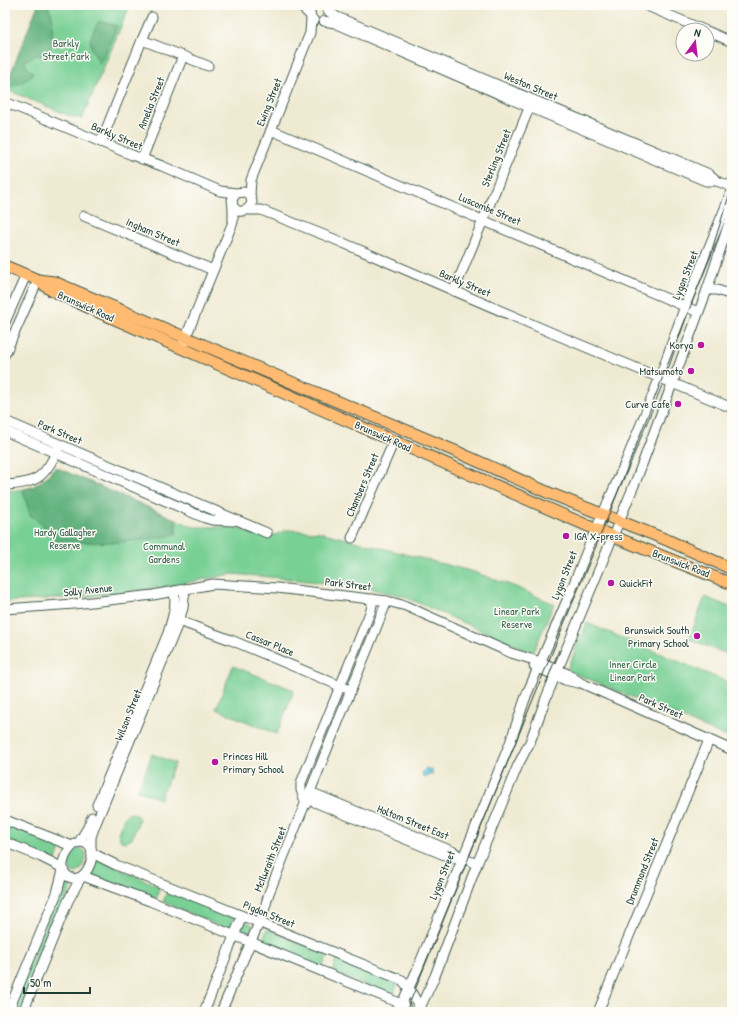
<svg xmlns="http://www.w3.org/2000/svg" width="737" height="1017" viewBox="0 0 737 1017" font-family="'Patrick Hand',sans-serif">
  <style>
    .green { fill: #79d095; stroke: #4c8664 }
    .forest { fill: #62b27e; stroke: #407859 }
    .water { fill: #61c5df; stroke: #40818a }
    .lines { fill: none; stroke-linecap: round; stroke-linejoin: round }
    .minor-casing { stroke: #3e574c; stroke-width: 11 }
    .major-casing { stroke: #3e574c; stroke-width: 13 }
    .minor { stroke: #fff; stroke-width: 9 }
    .major { stroke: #ffbb71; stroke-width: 11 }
    .tram { stroke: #1f3d34; stroke-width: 1 }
    .poi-dot { fill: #b5179e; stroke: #fdfcf7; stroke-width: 1.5 }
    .labels { text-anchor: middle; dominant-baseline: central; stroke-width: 3; stroke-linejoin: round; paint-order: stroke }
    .park-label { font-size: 11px; fill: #36624c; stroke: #fdfcf7 }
    .street-label { font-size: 11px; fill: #1f3d34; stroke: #fdfcf7 }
    .poi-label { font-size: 11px; fill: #1f3d34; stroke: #fdfcf7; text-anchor: end }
  </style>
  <rect width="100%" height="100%" fill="#fdfcf7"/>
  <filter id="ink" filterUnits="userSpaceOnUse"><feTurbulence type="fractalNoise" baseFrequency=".025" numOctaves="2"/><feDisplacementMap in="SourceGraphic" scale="8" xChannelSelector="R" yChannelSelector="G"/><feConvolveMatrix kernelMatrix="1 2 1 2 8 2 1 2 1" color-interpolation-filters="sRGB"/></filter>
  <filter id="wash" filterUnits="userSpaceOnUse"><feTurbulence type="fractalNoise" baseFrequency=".012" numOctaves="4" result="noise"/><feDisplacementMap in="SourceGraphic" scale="16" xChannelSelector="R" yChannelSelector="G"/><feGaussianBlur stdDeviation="0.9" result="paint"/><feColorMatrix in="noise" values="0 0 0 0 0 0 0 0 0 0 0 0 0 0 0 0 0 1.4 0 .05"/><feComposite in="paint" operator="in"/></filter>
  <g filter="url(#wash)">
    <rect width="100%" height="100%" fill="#efead2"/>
    <g class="green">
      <path d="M38,5H130L82,119L70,116L5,89Z"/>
      <path d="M55,467L148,507L193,527H234L249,533L259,534L275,535L287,530L320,532L474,572L513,586L554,604L533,653L400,595L361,587L282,578L232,574L159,588L90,596L5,602V491C30,489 39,488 55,467Z"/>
      <path d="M705,597L732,608V656L689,639Z"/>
      <path d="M587,623L732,684V739L567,670Z"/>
      <path d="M233,666L294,690L277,734L216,709Z"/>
      <path d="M152,754L175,763L160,799L138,790Z"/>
      <path d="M130,813L136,814L139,820L132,839L125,842L121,841L118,833L125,816Z"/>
      <path d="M5,823L62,845L55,862L5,840Z"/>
      <path d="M80,848L86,852C86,858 85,863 82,868C70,885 61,853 80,848Z"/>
      <path d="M95,858L160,887L156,899L88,875Z"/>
      <path d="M63,882L72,886L21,1012H10Z"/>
      <path d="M169,890L234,917L229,930L163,902L167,892Z"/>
      <path d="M244,921L253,925L249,937L239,935Z"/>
      <path d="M267,929L328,955L322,968L261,944Z"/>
      <path d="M338,959L394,981L397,985L393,996L332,972L336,960Z"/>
    </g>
    <g class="forest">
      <path d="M38,5H47C50,10 52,15 53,21C53,28 51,36 54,42L51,48L41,57L39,54L24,61L28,69L33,72C29,82 15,85 5,88Z"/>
      <path d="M99,21L117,26L103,58L99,63C88,42 87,42 99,21Z"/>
      <path d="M55,467L176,520V534C134,544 97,544 55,540L44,526L30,515L23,490C37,487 46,479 55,467Z"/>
    </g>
    <path class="water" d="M426,768L432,770V774L425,777L423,776L422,774Z"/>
  </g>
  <g filter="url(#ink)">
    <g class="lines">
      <g class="minor-casing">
        <g id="minor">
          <path d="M299,5L310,15"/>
          <path d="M314,5C308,10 309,16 314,21"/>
          <path d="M645,5L704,30"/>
          <path d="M328,11L337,17L709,174L717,181L732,187"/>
          <path d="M324,21L335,23L529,107L706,181H717"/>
          <path d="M707,31L732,42"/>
          <path d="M142,40L152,17"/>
          <path d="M183,56L208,66"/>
          <path d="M5,102L132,155L162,166L220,191L236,193L245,192L250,195L252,202C250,209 245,212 238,211L233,207L232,200L236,193"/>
          <path d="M271,130L698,312"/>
          <path d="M101,142L142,40L183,56L142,159"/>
          <path d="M250,195L251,180L310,33L311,18"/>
          <path d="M247,210H261L334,239L557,335L732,408"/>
          <path d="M84,216L213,270"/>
          <path d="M707,290H717L732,295"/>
          <path d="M454,291L532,101"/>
          <path d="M5,322L26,275"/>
          <path d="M183,344L233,222V207"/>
          <path d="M5,354L38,280"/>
          <path d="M5,421L267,533"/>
          <path d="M5,431L205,518L212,520L233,521"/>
          <path d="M5,485C36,484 46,477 58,448"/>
          <path d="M352,538L394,441"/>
          <path d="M5,609L74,604L153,595L213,584L277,588L387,601L406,606L511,653L541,662L568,674L581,683L732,750"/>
          <path d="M179,621L231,640L345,688"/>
          <path d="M534,666L565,680L578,683"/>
          <path d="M310,792L454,852L462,858L477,864"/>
          <path d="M307,799L452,858H462"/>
          <path d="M306,804L301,790V783L371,610L373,599"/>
          <path d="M97,805L168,633C172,619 177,606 174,592"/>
          <path d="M5,820L72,846"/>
          <path d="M5,842L41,857L63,868"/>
          <path d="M79,842L88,827L92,817"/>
          <path d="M79,842C83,842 87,843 90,847C97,856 85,885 69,877C55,869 68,845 79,842Z"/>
          <path d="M91,848V837L94,828L179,621L183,608L185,589"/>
          <path d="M92,853L116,865L402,980L409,988L420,1008L422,1010"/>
          <path d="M83,876L150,901L402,1004L409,1012"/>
          <path d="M8,1012L57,893L63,870"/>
          <path d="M23,1012L68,901L81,877"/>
          <path d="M204,1012L242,916"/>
          <path d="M221,1012L264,911L269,893L387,601"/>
          <path d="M398,1012L417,970L510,743L526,696L571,591L590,543L626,461L660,377L685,306L732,191"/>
          <path d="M418,1012L435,976L477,864L518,765L530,742L546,698L637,478L707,290L730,220L732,206"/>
          <path d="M598,1012L709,740"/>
        </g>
      </g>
      <g class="major-casing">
        <g id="major">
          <path d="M5,266L38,280L51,290L92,309L602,532L732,584"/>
          <path d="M38,280L54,282L455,451L549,493L667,540L732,569"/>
        </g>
      </g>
      <use href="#minor" class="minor"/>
      <use href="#major" class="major"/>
      <g class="tram">
        <path d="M546,683L559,650"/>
        <path d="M406,1012L547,665L608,517L709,259L732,186"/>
      </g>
    </g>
  </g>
  <g class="poi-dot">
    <circle cx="701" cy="345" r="4"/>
    <circle cx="691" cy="371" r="4"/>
    <circle cx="678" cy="404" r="4"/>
    <circle cx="566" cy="536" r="4"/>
    <circle cx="611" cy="583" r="4"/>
    <circle cx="697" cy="636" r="4"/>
    <circle cx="215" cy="762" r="4"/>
  </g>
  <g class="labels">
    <g class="park-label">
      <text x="66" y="43">Barkly<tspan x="66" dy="13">Street Park</tspan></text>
      <text x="65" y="532">Hardy Gallagher<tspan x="65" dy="13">Reserve</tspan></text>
      <text x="164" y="546">Communal<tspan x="164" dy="13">Gardens</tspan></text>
      <text x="517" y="611">Linear Park<tspan x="517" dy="13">Reserve</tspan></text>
      <text x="633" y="664">Inner Circle<tspan x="633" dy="13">Linear Park</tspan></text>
    </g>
    <g class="street-label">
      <text transform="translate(531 86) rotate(23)">Weston Street</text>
      <text transform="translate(269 102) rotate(-68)">Ewing Street</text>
      <text transform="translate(151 103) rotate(-68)">Amelia Street</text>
      <text transform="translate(117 136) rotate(23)">Barkly Street</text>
      <text transform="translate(496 158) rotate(-68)">Sterling Street</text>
      <text transform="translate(490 209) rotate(23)">Luscombe Street</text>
      <text transform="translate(153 232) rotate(23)">Ingham Street</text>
      <text transform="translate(685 275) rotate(-68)">Lygon Street</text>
      <text transform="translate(465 283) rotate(23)">Barkly Street</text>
      <text transform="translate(86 306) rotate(24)">Brunswick Road</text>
      <text transform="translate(60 432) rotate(23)">Park Street</text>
      <text transform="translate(383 436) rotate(24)">Brunswick Road</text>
      <text transform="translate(362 485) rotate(-67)">Chambers Street</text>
      <text transform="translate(681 563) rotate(21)">Brunswick Road</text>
      <text transform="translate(564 575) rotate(-68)">Lygon Street</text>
      <text transform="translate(348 584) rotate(7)">Park Street</text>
      <text transform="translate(88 590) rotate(-6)">Solly Avenue</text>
      <text transform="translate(270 643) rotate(22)">Cassar Place</text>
      <text transform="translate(661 706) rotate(24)">Park Street</text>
      <text transform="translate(128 715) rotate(-68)">Wilson Street</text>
      <text transform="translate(413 822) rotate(22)">Holtom Street East</text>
      <text transform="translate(270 859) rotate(-68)">McIlwraith Street</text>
      <text transform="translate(642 871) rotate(-68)">Drummond Street</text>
      <text transform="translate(442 875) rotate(-68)">Lygon Street</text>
      <text transform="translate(269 914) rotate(22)">Pigdon Street</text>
    </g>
    <g class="poi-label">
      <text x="693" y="345">Korya</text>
      <text x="683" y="371">Matsumoto</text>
      <text x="670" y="404">Curve Cafe</text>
      <text x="574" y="536" text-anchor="start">IGA X-press</text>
      <text x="619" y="583" text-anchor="start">QuickFit</text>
      <text x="689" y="630">Brunswick South<tspan x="689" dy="13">Primary School</tspan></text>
      <text x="223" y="756" text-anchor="start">Princes Hill<tspan x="223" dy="13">Primary School</tspan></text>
    </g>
  </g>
  <rect width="737" height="1017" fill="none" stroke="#fdfcf7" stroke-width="20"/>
  <g transform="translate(695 42) rotate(15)"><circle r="19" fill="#fdfcf7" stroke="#a4b0a9"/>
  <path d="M0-3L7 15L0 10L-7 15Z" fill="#b5179e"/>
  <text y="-6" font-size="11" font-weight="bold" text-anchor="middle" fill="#1f3d34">N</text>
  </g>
  <path d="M24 987v6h66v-6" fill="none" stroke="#1f3d34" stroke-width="2"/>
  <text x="30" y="987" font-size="12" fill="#1f3d34" stroke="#fdfcf7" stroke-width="3" paint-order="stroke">50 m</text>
</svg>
